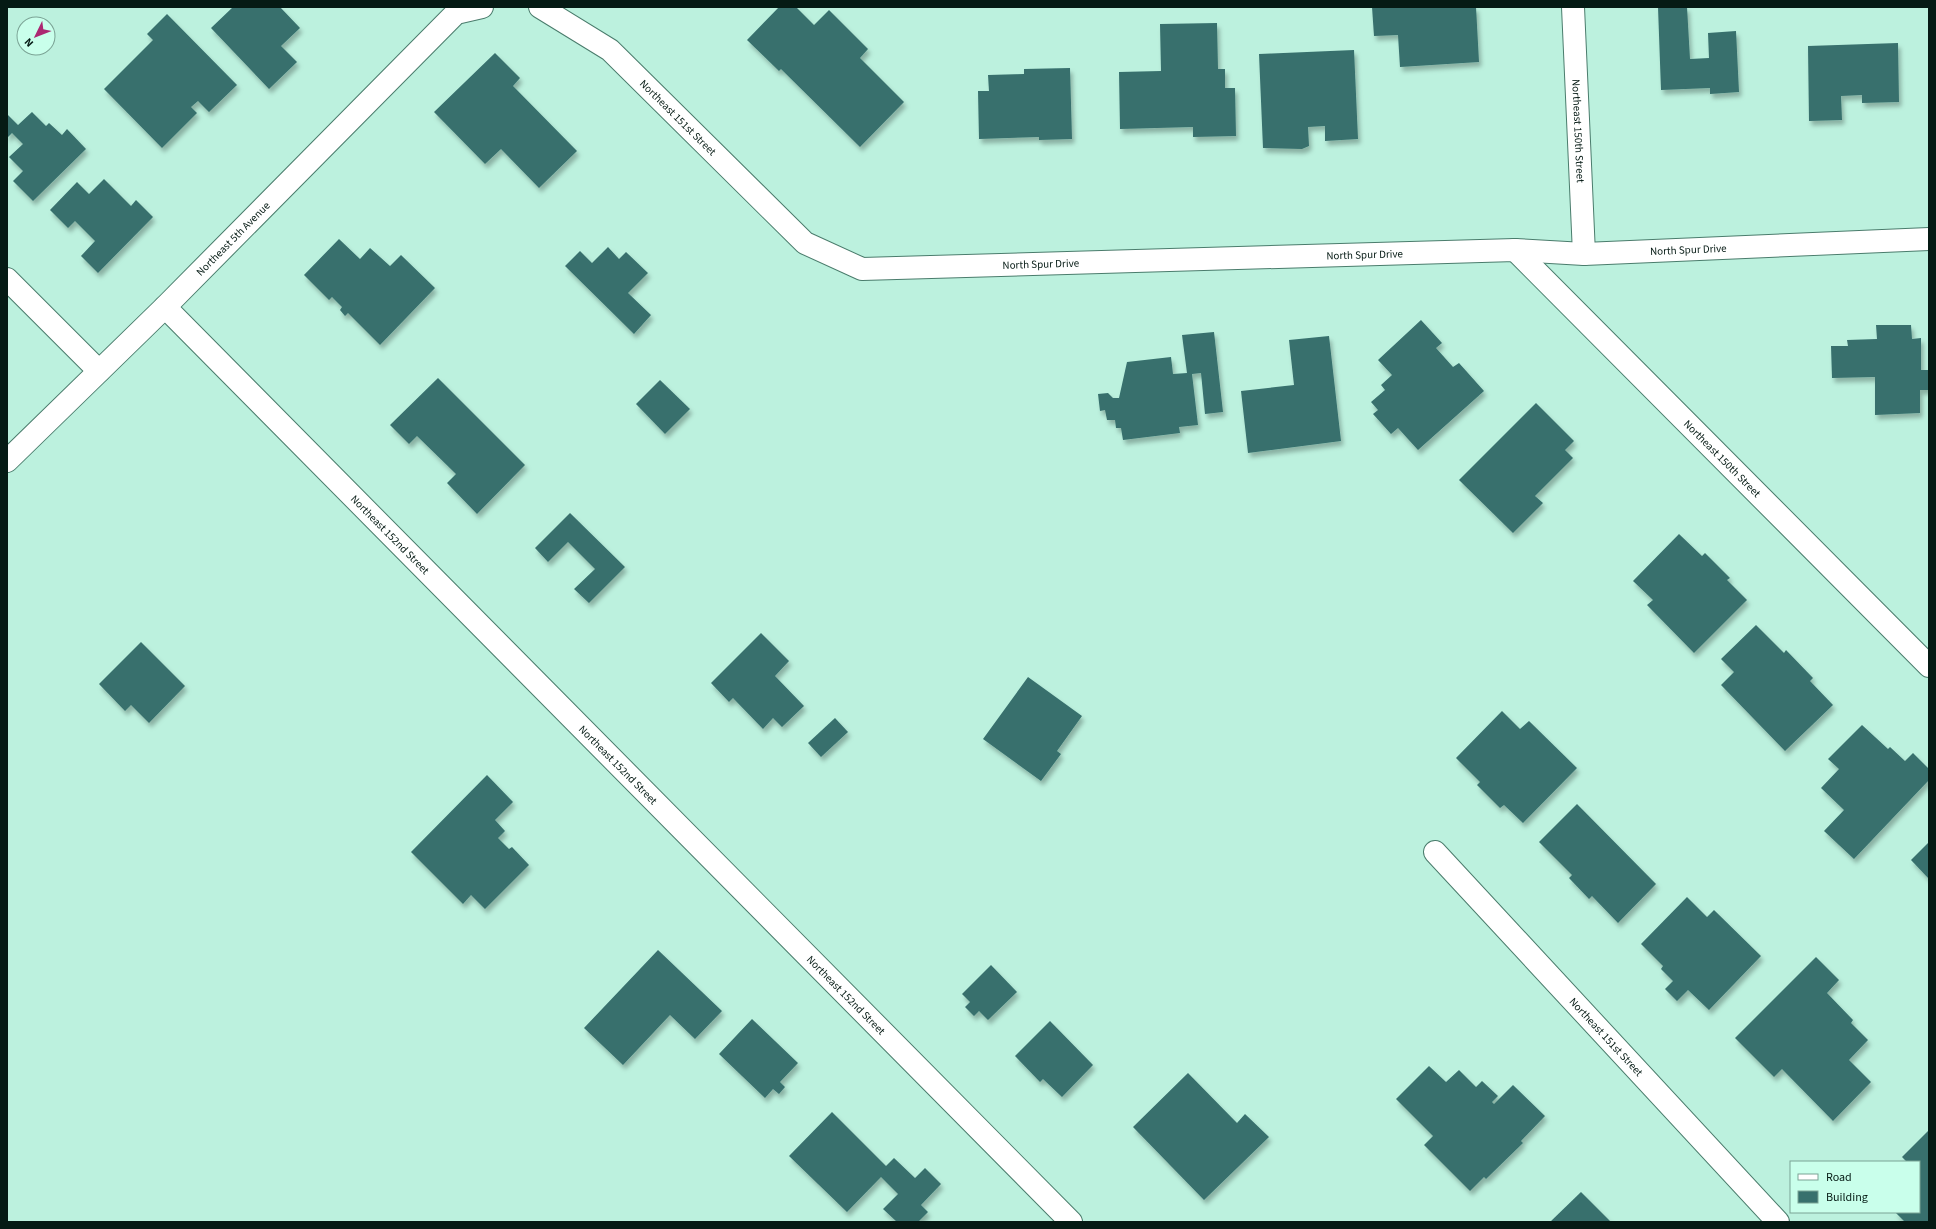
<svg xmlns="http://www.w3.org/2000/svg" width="1936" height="1229" viewBox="0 0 1936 1229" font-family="'Source Sans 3',sans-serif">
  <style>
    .building { fill: #37706d; filter: url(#shadow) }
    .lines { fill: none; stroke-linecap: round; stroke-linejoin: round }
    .minor-casing { stroke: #4a7c6c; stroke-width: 24 }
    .minor { stroke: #fff; stroke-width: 22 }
    .labels { text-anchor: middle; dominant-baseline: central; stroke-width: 3; stroke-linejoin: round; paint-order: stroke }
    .street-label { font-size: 11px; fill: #051a14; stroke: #c9ffeb }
  </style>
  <defs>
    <filter id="shadow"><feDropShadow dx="2.5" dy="4.5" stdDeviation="2" flood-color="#0004"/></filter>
  </defs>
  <rect width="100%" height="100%" fill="#bcf1de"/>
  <g class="building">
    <path d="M233,7H280L300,28L281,46L297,62L269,89L211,28Z"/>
    <path d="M779,7H796L814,25L829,10L868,49L860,58L904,102L860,147L781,69L779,71L747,40Z"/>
    <path d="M1372,7H1476L1479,62L1400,67L1398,35L1374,36Z"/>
    <path d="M1658,7H1687L1690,59L1709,58L1708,33L1736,31L1739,92L1710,94V88L1661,90Z"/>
    <path d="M167,14L237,85L209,112L198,101L191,107L197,113L162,148L104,89L153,40L147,34Z"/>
    <path d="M1217,23L1218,69H1225V88H1235L1236,136L1193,137V127L1120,129L1119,72L1161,71L1160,24Z"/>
    <path d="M1898,43L1899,102L1862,103V95L1841,96L1842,120L1809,121L1808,46Z"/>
    <path d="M1354,50L1358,139L1325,141V126L1308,127L1309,146L1302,149L1263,148L1259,54Z"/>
    <path d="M495,53L520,78L513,86L577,151L539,188L501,149L485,164L434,112Z"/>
    <path d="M1070,68L1072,139L1039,140V137L979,139L978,91H989L988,75L1024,74V69Z"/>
    <path d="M32,112L46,126L49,123L62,135L67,129L86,149L33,201L13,181L23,171L9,157L23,144L12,133L7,138V114L18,125Z"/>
    <path d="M104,179L131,206L136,200L153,217L98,273L81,256L95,241L75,221L68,228L50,210L77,182L89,194Z"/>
    <path d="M339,239L360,259L370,248L390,266L401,255L435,288L380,345L348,313L345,316L340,310L342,307L332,297L329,300L304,275Z"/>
    <path d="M608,247L619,259L626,252L648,273L628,293L651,315L634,334L565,266L580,251L592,263Z"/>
    <path d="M1421,320L1442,343L1436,348L1453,367L1459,363L1484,391L1418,450L1398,428L1391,434L1373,414L1378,410L1371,402L1385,390L1381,385L1392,375L1378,360Z"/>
    <path d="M1876,325H1911L1912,339L1921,338V370H1929V390H1920V413L1875,415V377L1832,378L1831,346H1848L1847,340L1877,339Z"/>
    <path d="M1214,332L1223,412L1205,414L1201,373L1192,374L1198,425L1179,427L1180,433L1123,440L1121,428H1116L1115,420H1107L1105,410L1100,411L1098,394L1108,393L1113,398H1119L1127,362L1171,357L1173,374L1187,373L1182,335Z"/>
    <path d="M1329,336L1341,441L1248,453L1241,391L1294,385L1289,340Z"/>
    <path d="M438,378L525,465L477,514L447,483L456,474L417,436L409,444L390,425Z"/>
    <path d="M660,380L690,409L665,434L636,404Z"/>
    <path d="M1536,403L1574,441L1565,450L1573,458L1535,496L1543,503L1513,533L1459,480Z"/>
    <path d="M570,513L625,567L589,603L574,589L595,569L568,542L548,562L535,548Z"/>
    <path d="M1679,534L1702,556L1705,553L1730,578L1727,580L1747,600L1694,653L1647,605L1653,600L1633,581Z"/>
    <path d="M1756,625L1784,653L1786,650L1813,678L1810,681L1833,705L1785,751L1721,685L1734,672L1721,659Z"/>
    <path d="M761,633L789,661L775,676L804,706L782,727L773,718L763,729L733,698L729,702L711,683Z"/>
    <path d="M141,642L185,686L149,723L131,705L125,711L99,684Z"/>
    <path d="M1028,677L1082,716L1057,751L1061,754L1041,781L983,739Z"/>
    <path d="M1502,711L1520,729L1529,721L1577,768L1523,823L1504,805L1500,808L1477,785L1480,782L1456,758Z"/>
    <path d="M835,718L848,732L821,757L808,743Z"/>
    <path d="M1862,725L1888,749L1890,747L1905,761L1913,753L1929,769V780L1854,859L1824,831L1844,810L1821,788L1839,769L1828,759Z"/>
    <path d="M487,775L513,802L495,820L505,831L498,838L509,849L512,847L529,865L485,909L471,895L463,904L411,852Z"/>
    <path d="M1577,804L1656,884L1618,923L1592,896L1589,899L1569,878L1572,875L1539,842Z"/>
    <path d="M1929,842V879L1911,860Z"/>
    <path d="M1687,897L1707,917L1714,910L1761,956L1709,1010L1688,990L1677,1001L1665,989L1673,981L1661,969L1663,966L1641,944Z"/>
    <path d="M658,950L722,1011L695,1039L670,1015L623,1065L584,1028Z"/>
    <path d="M1816,957L1839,980L1827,993L1853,1020L1851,1023L1868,1040L1849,1060L1871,1082L1833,1121L1782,1069L1774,1077L1735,1038Z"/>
    <path d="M991,965L1017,992L988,1020L979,1011L974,1016L965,1007L970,1002L962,994Z"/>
    <path d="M752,1019L798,1063L780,1082L785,1087L779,1094L773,1089L765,1098L719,1054Z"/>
    <path d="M1050,1021L1093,1065L1062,1097L1043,1079L1040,1082L1015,1056Z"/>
    <path d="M1429,1066L1446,1082L1459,1070L1476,1087L1482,1081L1498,1096L1492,1102L1494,1104L1513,1085L1545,1116L1521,1141L1523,1143L1486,1179L1484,1177L1470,1191L1424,1145L1433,1136L1396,1099Z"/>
    <path d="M1188,1073L1237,1123L1245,1114L1269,1137L1204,1200L1133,1127Z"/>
    <path d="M832,1112L886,1166L894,1158L915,1178L925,1168L941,1184L921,1205L928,1212L918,1222H897L883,1209L898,1194L881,1177L847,1212L789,1156Z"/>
    <path d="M1929,1130V1222H1905L1895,1212H1919V1162H1907L1902,1157Z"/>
    <path d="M1581,1192L1611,1222H1550Z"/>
  </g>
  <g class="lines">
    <g class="minor-casing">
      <g id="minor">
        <path id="s1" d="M540,7L610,50L805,243L862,269L1515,250L1584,254L1929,239"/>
        <path id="s2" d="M1573,7L1584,254"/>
        <path id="s3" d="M1515,250L1929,666"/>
        <path d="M7,279L99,371"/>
        <path id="s4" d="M165,307L1071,1222"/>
        <path id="s5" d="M7,461L165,307L456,13L482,7"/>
        <path id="s6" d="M1435,852L1778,1222"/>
      </g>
    </g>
    <use href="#minor" class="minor"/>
  </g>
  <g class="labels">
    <g class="street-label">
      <text stroke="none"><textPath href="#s1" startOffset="178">Northeast 151st Street</textPath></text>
      <text stroke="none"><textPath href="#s2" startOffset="124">Northeast 150th Street</textPath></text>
      <text stroke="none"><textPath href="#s5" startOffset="317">Northeast 5th Avenue</textPath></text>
      <text stroke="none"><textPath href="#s1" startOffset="1246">North Spur Drive</textPath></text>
      <text stroke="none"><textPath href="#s1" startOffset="922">North Spur Drive</textPath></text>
      <text stroke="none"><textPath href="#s1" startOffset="598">North Spur Drive</textPath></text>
      <text stroke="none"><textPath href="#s3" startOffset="294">Northeast 150th Street</textPath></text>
      <text stroke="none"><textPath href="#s4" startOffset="320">Northeast 152nd Street</textPath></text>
      <text stroke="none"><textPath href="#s4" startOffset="644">Northeast 152nd Street</textPath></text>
      <text stroke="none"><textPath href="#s4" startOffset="968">Northeast 152nd Street</textPath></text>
      <text stroke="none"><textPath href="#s6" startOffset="252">Northeast 151st Street</textPath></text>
    </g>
  </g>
  <rect width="1936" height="1229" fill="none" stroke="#051a14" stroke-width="16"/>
  <rect x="1790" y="1161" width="130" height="52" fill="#c9ffeb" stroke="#7ba395"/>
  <rect x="1798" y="1174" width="20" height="6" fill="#ffffff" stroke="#7ba395"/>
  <text x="1826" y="1181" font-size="12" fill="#051a14">Road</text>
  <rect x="1798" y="1191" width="20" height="12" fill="#37706d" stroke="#7ba395"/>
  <text x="1826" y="1201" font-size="12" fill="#051a14">Building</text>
  <g transform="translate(36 36) rotate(227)"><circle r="19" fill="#c9ffeb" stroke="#7ba395"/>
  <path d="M0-3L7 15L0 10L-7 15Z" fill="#ac2872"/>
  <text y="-6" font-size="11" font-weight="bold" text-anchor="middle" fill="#051a14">N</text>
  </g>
</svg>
